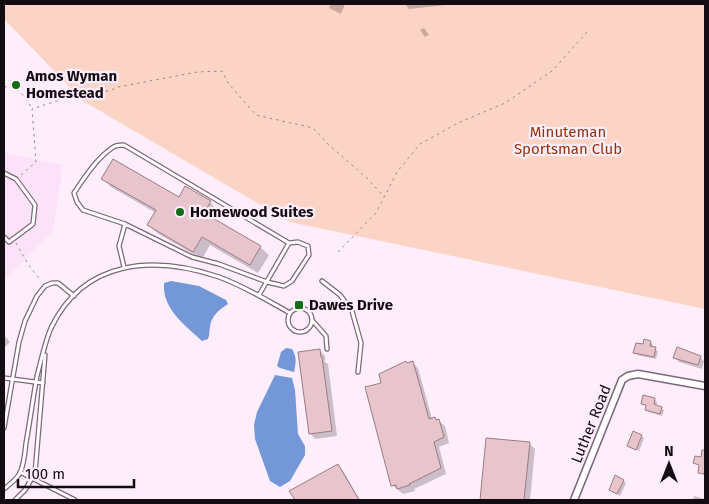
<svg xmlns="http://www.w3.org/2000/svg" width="709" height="504" viewBox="0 0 709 504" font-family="'Fira Sans',sans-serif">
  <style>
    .built { fill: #fce2f8 }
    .green { fill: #fcd4c6 }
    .water { fill: #7397d7 }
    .shadow { fill: #0003 }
    .building { fill: #e8c5cc; stroke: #9c7c82 }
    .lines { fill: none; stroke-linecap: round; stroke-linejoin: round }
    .service-casing { stroke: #7e677b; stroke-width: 5.5 }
    .minor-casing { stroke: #7e677b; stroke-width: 9 }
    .path { stroke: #938791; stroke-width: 1; stroke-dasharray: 2.5 4; stroke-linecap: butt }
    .service { stroke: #fff; stroke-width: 3 }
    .minor { stroke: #fff; stroke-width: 6 }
    .poi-dot { fill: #126c15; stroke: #feeefb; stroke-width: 2 }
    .labels { text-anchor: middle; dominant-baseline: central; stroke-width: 4.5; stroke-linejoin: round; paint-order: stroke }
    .poi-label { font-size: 15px; font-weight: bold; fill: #140c13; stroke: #feeefb; text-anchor: start }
    .park-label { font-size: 15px; fill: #91330c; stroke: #feeefb }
    .street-label { font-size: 15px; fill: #140c13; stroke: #feeefb }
  </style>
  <rect width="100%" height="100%" fill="#feeefb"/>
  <path class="built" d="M4,152L63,165L53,230L23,262L4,280Z"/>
  <path class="green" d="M4,4H705V309L290,222L83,101L4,19Z"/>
  <g class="water">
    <path d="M171,281L199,286L226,300L228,304C220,309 211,316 210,327C209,332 210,334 208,339L202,341C185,325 162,309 164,283Z"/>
    <path d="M286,348L292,349C297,357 296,363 294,372L280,368L277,366L281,352Z"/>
    <path d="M275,375L292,378L295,390L298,434L305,446V455L290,481L280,487L270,481L255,439L254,425L257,412Z"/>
  </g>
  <g class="shadow">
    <path d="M331,4H345L341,14L329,8Z"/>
    <path d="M405,4H446V5L409,9Z"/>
    <path d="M424,28L429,35L425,37L420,30Z"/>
    <path d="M103,179L179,199L210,202L218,211L213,220L260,247L269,255L258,273L210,245L202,259L157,233L149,224L156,213L111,187Z"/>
    <path d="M4,335L10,342L4,348Z"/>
    <path d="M650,342L653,344L652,348L658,351L656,359L637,355L635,352Z"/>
    <path d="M319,350L325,356V362L328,364L337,436L315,439L310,433Z"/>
    <path d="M700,357L704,361L702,369L679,362L675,358Z"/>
    <path d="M413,363L418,368L432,419L439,421L445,426L449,443L439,447L446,474L414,489L415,491L403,494L392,485L383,384L408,364Z"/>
    <path d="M655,399L657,402L656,406L664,410L662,416L649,412L646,410L647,407L642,403Z"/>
    <path d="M641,436L644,438L639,451L628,446Z"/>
    <path d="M487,440L529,443L535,449L530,500H482Z"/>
    <path d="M696,458L705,460V476L699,472L700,466L695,463Z"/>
    <path d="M338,466L343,471L360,500H296L291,491Z"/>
    <path d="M616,477L626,483L620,496L610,489Z"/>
    <path d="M694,496L705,499V500H693Z"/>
  </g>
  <g class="building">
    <path d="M113,159L179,197L185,186L211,201L204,213L261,246L250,265L202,237L193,252L147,225L156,210L101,179Z"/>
    <path d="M644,339L651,341L650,346L656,347L654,357L633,353L636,343L643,344Z"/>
    <path d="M677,347L701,356L698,365L673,358Z"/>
    <path d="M320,349L321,357H322L332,431L309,434L298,352Z"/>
    <path d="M406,361L407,363L413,361L429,419L435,417L436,420L439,419L444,437L434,442L441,468L409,484L410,485L397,489L396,485L391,486L365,387L381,383L379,374Z"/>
    <path d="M643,395L655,398L654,404L662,407L660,414L645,410L646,405L641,404Z"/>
    <path d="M633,431L642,435L636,450L627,446Z"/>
    <path d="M486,438L530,442L524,500H480Z"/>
    <path d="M702,450H705V474L698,473L699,465L693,463L695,456L701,457Z"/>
    <path d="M338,464L359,500H295L289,491Z"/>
    <path d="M615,475L624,480L617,494L609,490Z"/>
  </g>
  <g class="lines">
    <g class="service-casing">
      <g id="service">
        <path d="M4,173L16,179L35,205L33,224L9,242L4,237"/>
        <path d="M125,224L83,210L77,202L74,193C84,178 97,158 112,148C115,145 119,145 124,145L289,243"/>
        <path d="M124,267L119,246L125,224L192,257L219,264L267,282L284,286L292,281L309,255L308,246L298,242L289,243L259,295"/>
        <path d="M322,281L340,295L352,311L361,343L358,372"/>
        <circle cx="300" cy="320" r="12"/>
        <path d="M312,320L326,336L327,349"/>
        <path d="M4,378L43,383"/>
        <path d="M4,428L19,342L25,321L37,296L45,286L52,283H58L74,296"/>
        <path d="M20,472L75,500"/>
        <path d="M4,489C9,485 16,480 20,473C24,465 25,452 26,443C30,421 33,398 37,376C41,361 45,342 51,328C84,259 154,255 219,277C244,286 267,300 290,313"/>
        <path d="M15,500L25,490L35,473L45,355"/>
      </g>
    </g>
    <g class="minor-casing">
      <path id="minor" d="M574,500L622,380L628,376L638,374L705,386"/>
    </g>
    <g class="path">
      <path d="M4,87C19,85 24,97 32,108"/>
      <path d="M21,175L36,162L32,109L84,92L109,91L118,87L197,72L222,71L228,83L256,115L313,128L329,145L368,179L384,197"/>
      <path d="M16,243L28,264L41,281"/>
      <path d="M338,252L376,213L397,172L420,144L458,123L505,103L552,71L587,32"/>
    </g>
    <use href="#service" class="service"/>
    <use href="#minor" class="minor"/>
  </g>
  <g class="poi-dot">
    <circle cx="16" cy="85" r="5"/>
    <circle cx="180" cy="212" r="5"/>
    <rect x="294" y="300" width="10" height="10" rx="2.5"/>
  </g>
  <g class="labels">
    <g class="poi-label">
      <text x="26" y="76">Amos Wyman<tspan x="26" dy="17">Homestead</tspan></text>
      <text x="190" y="212">Homewood Suites</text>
      <text x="309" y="305">Dawes Drive</text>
    </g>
    <g class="park-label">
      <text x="568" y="132">Minuteman<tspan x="568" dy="17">Sportsman Club</tspan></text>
    </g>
    <g class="street-label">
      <text transform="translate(591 424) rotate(-68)">Luther Road</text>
    </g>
  </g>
  <rect width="709" height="504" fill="none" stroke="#140c13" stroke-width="10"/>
  <g transform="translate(669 464)" stroke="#feeefb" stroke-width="4" paint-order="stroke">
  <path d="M0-4L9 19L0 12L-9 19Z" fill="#140c13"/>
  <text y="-8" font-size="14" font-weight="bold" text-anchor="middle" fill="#140c13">N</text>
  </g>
  <path d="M18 479v8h116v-8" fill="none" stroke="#140c13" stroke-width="2.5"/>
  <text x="25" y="479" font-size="15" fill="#140c13" stroke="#feeefb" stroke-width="4" paint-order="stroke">100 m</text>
</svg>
